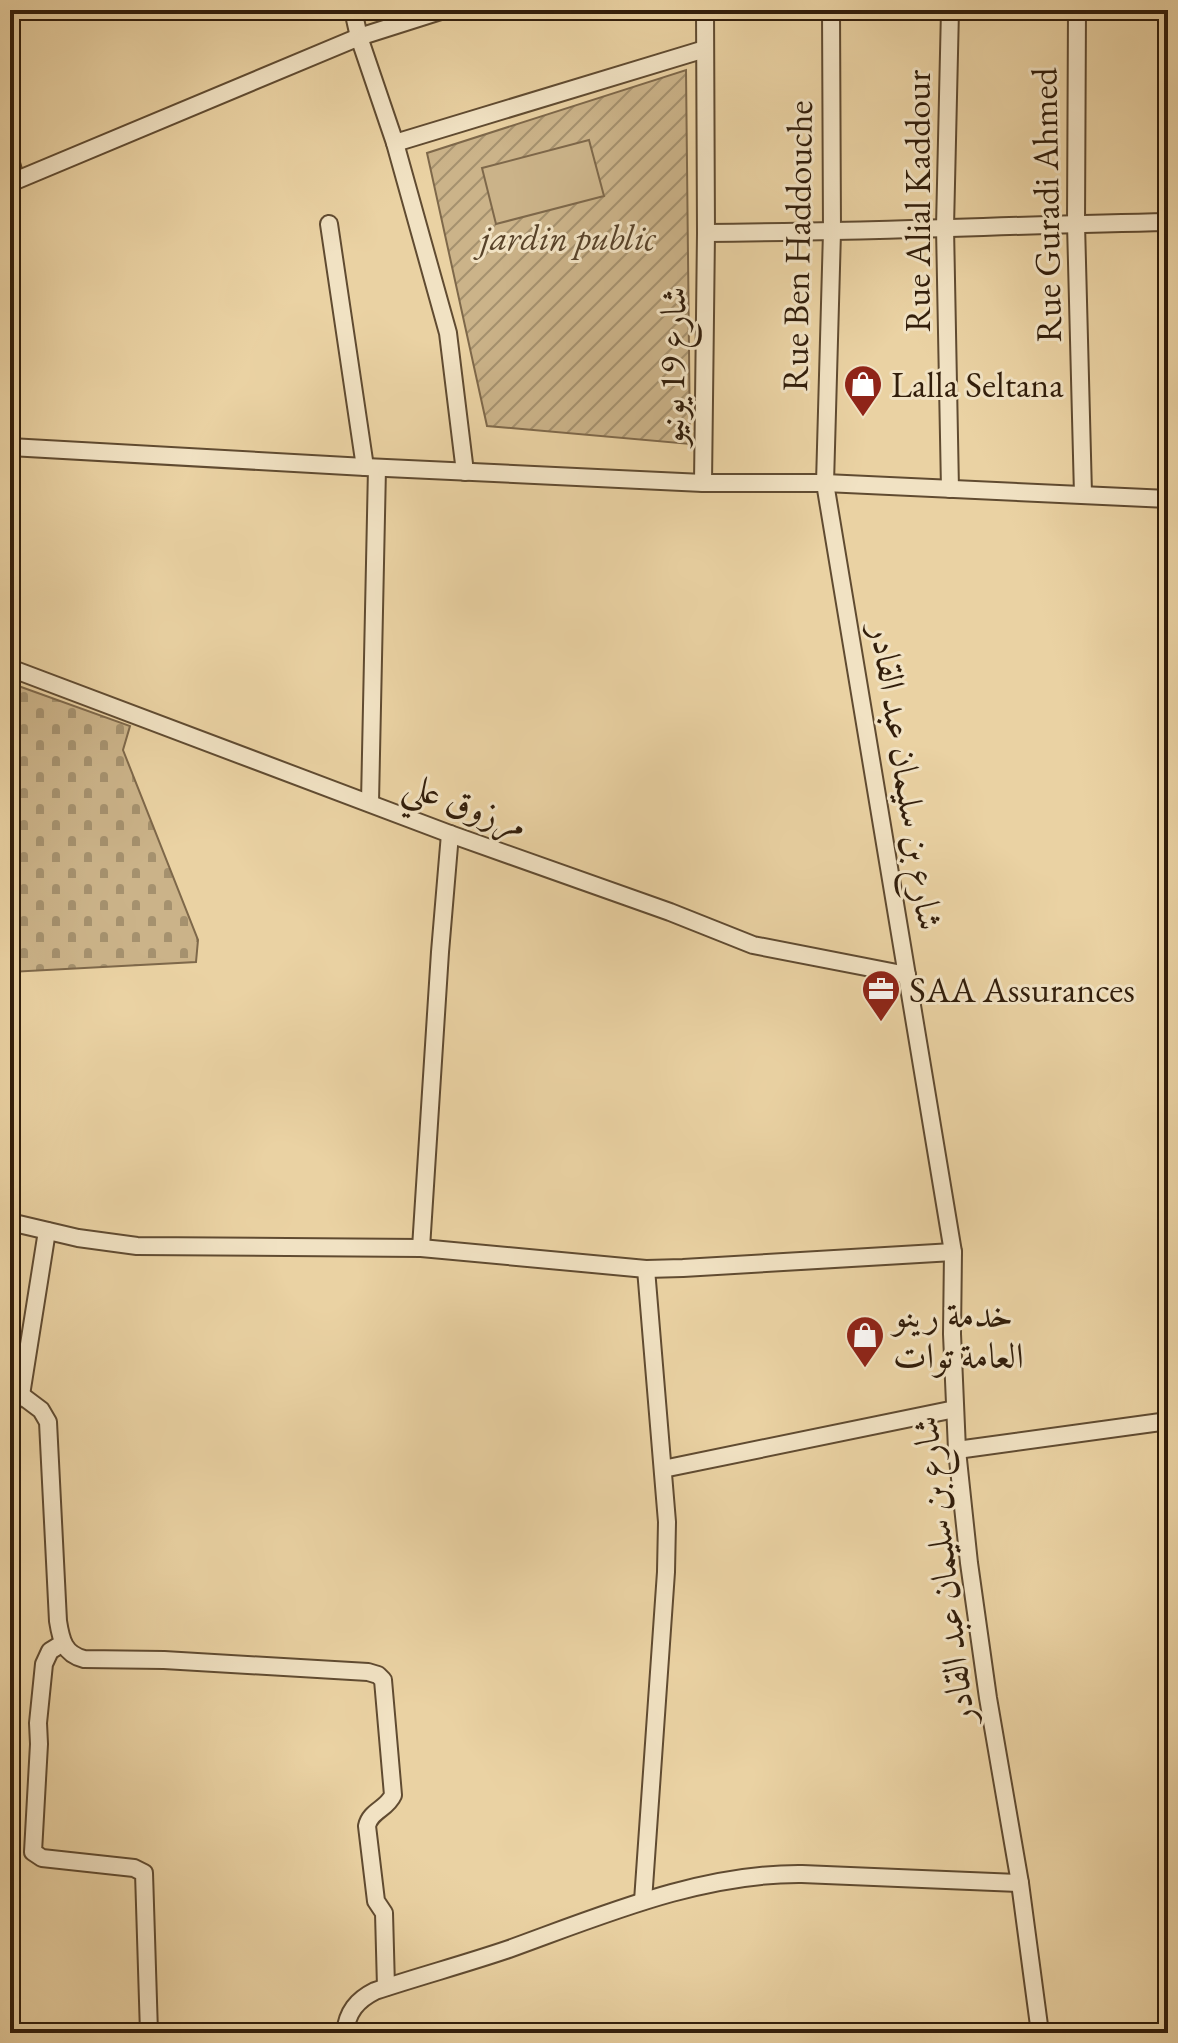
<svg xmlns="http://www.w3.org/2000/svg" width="1178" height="2043" viewBox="0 0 1178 2043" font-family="'EB Garamond',Amiri,serif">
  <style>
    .cemetery { fill: url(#cemetery-stones); stroke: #7e684a; stroke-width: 2 }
    .garden { fill: url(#garden-furrows); stroke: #7e684a; stroke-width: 2 }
    .pitch { fill: #cbb389; stroke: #7e684a; stroke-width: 2 }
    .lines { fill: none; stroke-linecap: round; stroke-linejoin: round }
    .street-casing { stroke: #604b31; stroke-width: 20 }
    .street { stroke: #f1e2c3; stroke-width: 16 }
    .labels { text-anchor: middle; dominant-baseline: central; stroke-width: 6; stroke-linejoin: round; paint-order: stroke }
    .street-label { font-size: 36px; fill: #321e0b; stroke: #f1e2c3 }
    .park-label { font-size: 36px; font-style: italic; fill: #58432a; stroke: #f1e2c3 }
    .poi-label { font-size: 36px; fill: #321e0b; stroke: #f1e2c3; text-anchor: start }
  </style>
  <defs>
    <pattern id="cemetery-stones" width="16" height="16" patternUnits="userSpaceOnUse" patternTransform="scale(2)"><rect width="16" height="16" fill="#cbb389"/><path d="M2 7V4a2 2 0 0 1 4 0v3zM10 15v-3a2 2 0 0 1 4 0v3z" fill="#a5916e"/></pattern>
    <pattern id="garden-furrows" width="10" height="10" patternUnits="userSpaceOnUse" patternTransform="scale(2)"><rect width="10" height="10" fill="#cbb389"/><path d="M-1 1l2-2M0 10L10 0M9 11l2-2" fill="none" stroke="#a5916e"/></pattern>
  </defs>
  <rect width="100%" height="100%" fill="#ead2a3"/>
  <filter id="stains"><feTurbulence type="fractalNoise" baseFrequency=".0025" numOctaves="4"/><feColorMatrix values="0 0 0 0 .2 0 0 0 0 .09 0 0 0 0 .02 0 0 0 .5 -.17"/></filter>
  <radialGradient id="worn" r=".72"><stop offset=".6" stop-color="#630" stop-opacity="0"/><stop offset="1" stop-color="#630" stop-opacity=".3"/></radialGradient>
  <path class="cemetery" d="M10,683L130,726L123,750L198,940L196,962L10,972Z"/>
  <path class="garden" d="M686,70L690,444L487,426L427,153Z"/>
  <path class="pitch" d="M589,140L604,196L496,224L482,168Z"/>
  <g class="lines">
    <g class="street-casing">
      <g id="street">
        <path d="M353,10L359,37L395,143L448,333L465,472"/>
        <path d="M831,10L832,232L825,483L953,1252L952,1334L957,1450L969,1563L988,1698L1020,1883L1040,2033"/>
        <path d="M1077,10L1076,224L1083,494"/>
        <path d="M395,143L705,49"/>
        <path d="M10,160L16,180"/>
        <path d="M10,183L359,37L444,10"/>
        <path d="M329,224L365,467"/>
        <path d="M706,233C860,232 1014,225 1168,222"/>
        <path d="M10,447L365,467L703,483H825L1168,499"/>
        <path d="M703,483L706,233L705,10"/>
        <path d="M950,489L945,227L950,10"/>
        <path d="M10,668L450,834L670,912L753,945L907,975"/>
        <path d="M370,802L377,468"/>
        <path d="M10,1222L78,1238L137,1246L421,1248L646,1269L683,1268L953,1252"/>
        <path d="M421,1248L440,952L450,834"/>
        <path d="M21,1395L41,1410L48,1422L58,1621C61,1640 64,1654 84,1659L164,1660L368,1672L378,1675L383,1680L393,1795C387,1809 370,1811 367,1826L376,1901L384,1913L386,1987"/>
        <path d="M10,1405L21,1395L47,1231"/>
        <path d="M957,1450L1168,1421"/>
        <path d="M663,1469L955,1409"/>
        <path d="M63,1643L50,1651L44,1664L38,1723L39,1744L33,1852L42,1858L134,1868L144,1873L149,2033"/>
        <path d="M643,1901L666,1572L667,1522L646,1269"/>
        <path d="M345,2033C347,2012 357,2000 375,1991C420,1976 465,1964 509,1949C603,1915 701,1873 802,1874L1020,1883"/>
      </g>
    </g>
    <use href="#street" class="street"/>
  </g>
  <defs>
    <g id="shop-pin" transform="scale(2)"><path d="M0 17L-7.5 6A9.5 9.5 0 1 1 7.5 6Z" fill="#8f2418" stroke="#f1e2c3"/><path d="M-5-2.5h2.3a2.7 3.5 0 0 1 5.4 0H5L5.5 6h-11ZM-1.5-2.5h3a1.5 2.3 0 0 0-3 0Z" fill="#fff"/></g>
    <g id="office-pin" transform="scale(2)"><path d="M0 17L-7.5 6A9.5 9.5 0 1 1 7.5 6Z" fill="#8f2418" stroke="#f1e2c3"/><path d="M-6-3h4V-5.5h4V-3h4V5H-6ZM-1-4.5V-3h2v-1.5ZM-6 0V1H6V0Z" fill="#fff"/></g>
  </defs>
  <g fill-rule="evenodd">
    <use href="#shop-pin" x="863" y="384"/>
    <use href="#office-pin" x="881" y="989"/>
    <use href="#shop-pin" x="865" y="1335"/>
  </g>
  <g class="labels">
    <g class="street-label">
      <text transform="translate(917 201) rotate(-90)">Rue Alial Kaddour</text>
      <text transform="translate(1046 205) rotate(-91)">Rue Guradi Ahmed</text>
      <text transform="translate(797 246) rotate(-89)">Rue Ben Haddouche</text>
      <text transform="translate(672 366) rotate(-89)">شارع 19 يونيو</text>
      <text transform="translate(907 777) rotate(81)">شارع بن سليمان عبد القادر</text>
      <text transform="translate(466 804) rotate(20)">مرزوق علي</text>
      <text transform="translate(943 1570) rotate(-97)">شارع بن سليمان عبد القادر</text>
    </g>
    <g class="park-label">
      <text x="568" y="237">jardin public</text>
    </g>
    <g class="poi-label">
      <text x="891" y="384">Lalla Seltana</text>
      <text x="909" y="989">SAA Assurances</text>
      <text x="893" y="1314">خدمة رينو<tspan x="893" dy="41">العامة توات</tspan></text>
    </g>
  </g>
  <rect width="1178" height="2043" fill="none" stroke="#ead2a3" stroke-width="40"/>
  <rect x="12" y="12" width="1154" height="2019" fill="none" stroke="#321e0b" stroke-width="4"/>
  <rect x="20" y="20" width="1138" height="2003" fill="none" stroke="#321e0b" stroke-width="2"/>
  <rect width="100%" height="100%" filter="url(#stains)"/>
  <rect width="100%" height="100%" fill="url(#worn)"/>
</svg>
